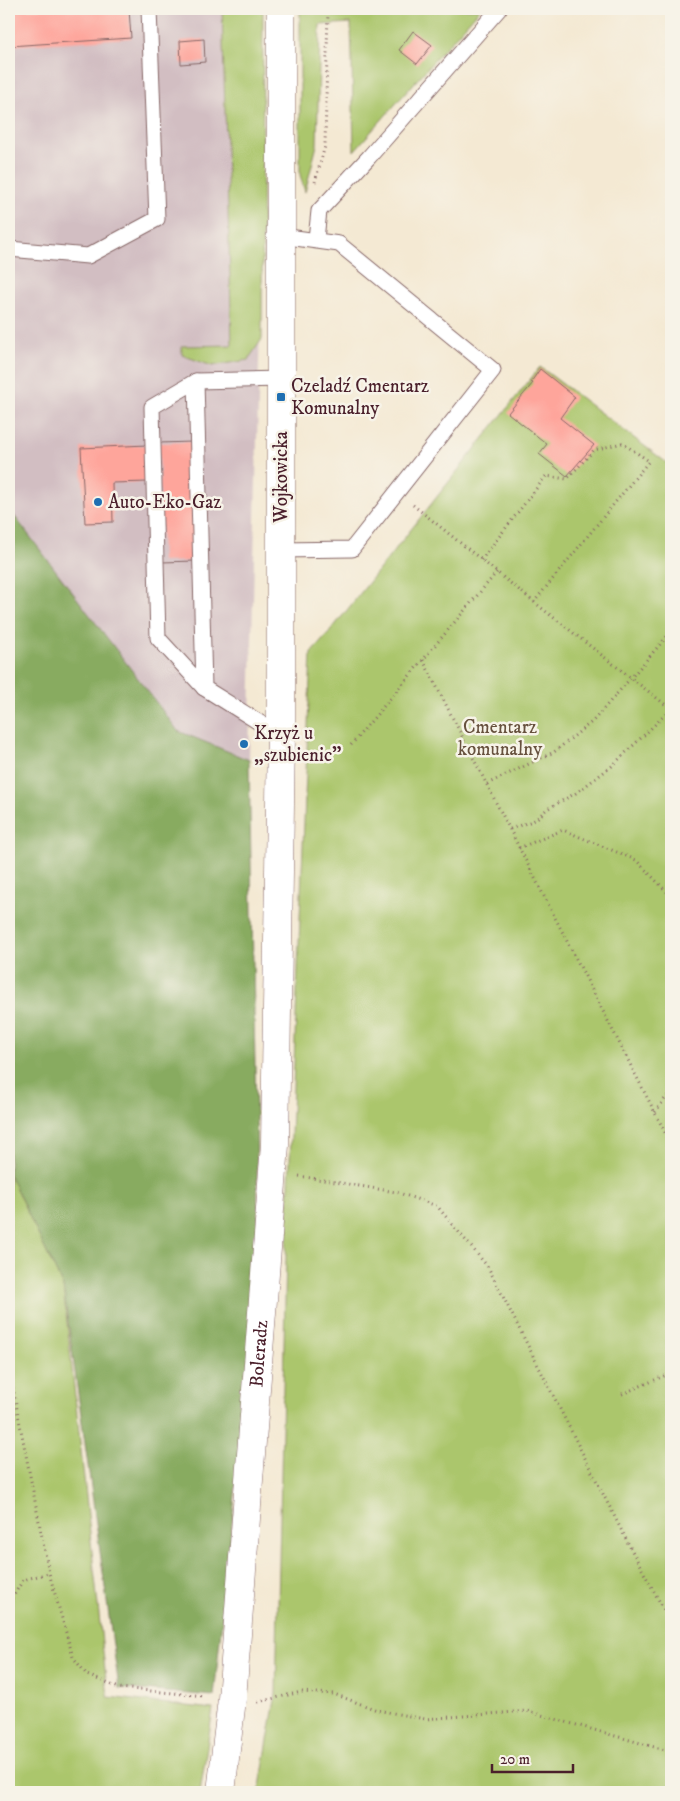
<svg xmlns="http://www.w3.org/2000/svg" width="680" height="1801" viewBox="0 0 680 1801" font-family="'IM FELL DW Pica',serif">
  <style>
    .industrial { fill: #d2bec2 }
    .green { fill: #abc66c; stroke: #7a724c }
    .forest { fill: #88ab60; stroke: #696546 }
    .building { fill: #fea59b }
    .lines { fill: none; stroke-linecap: round; stroke-linejoin: round }
    .lane-casing { stroke: #866666; stroke-width: 17 }
    .secondary-casing { stroke: #866666; stroke-width: 29 }
    .path { stroke: #866666; stroke-width: 3; stroke-dasharray: 1 4; stroke-linecap: butt }
    .lane { stroke: #fff; stroke-width: 15 }
    .secondary { stroke: #fff; stroke-width: 28 }
    .poi-dot { fill: #1f6fb2; stroke: #f7f3e8; stroke-width: 2 }
    .labels { text-anchor: middle; dominant-baseline: central; stroke-width: 5; stroke-linejoin: round; paint-order: stroke }
    .poi-label { font-size: 19px; fill: #4a1f2b; stroke: #f7f3e8; text-anchor: start }
    .street-label { font-size: 19px; fill: #4a1f2b; stroke: #f7f3e8 }
    .park-label { font-size: 19px; fill: #67513e; stroke: #f7f3e8 }
  </style>
  <rect width="100%" height="100%" fill="#f7f3e8"/>
  <filter id="ink" filterUnits="userSpaceOnUse"><feTurbulence type="fractalNoise" baseFrequency=".02" numOctaves="2"/><feDisplacementMap in="SourceGraphic" scale="10" xChannelSelector="R" yChannelSelector="G"/><feConvolveMatrix kernelMatrix="1 2 1 2 8 2 1 2 1" color-interpolation-filters="sRGB"/></filter>
  <filter id="wash" filterUnits="userSpaceOnUse"><feTurbulence type="fractalNoise" baseFrequency=".0096" numOctaves="4" result="noise"/><feDisplacementMap in="SourceGraphic" scale="20" xChannelSelector="R" yChannelSelector="G"/><feGaussianBlur stdDeviation="1.12" result="paint"/><feColorMatrix in="noise" values="0 0 0 0 0 0 0 0 0 0 0 0 0 0 0 0 0 1.4 0 .05"/><feComposite in="paint" operator="in"/></filter>
  <g filter="url(#wash)">
    <rect width="100%" height="100%" fill="#f4e9d3"/>
    <path class="industrial" d="M9,9H255L260,321L249,760L178,731L9,509Z"/>
    <g class="green">
      <path d="M222,9H263L262,339L248,360L212,366L182,355V346L232,345Z"/>
      <path d="M300,9H480L354,151L351,23L320,25L317,145L305,192L300,175Z"/>
      <path d="M540,367L671,466V1792H259L276,1694L286,1257L311,653L328,634Z"/>
      <path d="M9,1174L63,1286L108,1697L213,1709L200,1792H9Z"/>
    </g>
    <path class="forest" d="M9,509L178,731L249,760L259,1267L214,1696L119,1688L63,1286L9,1174Z"/>
    <g id="blocks">
      <g class="building">
        <path d="M9,9H129L131,38L9,46Z"/>
        <path d="M413,31L432,45L417,64L399,50Z"/>
        <path d="M204,39L205,62L181,64L180,41Z"/>
        <path d="M540,369L575,397L560,418L594,445L567,476L539,454L547,444L508,413L533,383L531,382Z"/>
        <path d="M192,442L195,561L162,562L159,443Z"/>
        <path d="M147,445L148,482L112,483L113,522L85,523L81,448Z"/>
      </g>
    </g>
  </g>
  <g filter="url(#ink)">
    <use href="#blocks" fill-opacity="0" stroke="#866666" stroke-width="1"/>
    <g class="lines">
      <g class="lane-casing">
        <g id="lane">
          <path d="M316,239L319,211L369,157L499,9"/>
          <path d="M9,249L88,256L157,219L149,9"/>
          <path d="M196,381L204,688L281,736"/>
          <path d="M281,550L352,549L493,370L339,244L281,236"/>
          <path d="M204,688L158,638L152,407L196,381L282,379"/>
        </g>
      </g>
      <g class="secondary-casing">
        <g id="secondary">
          <path id="s1" d="M221,1792L232,1699L275,1145L281,736V9"/>
        </g>
      </g>
      <g class="path">
        <path d="M315,182L325,146L328,9"/>
        <path d="M413,505L549,614L671,709"/>
        <path d="M481,560L546,476L567,479L594,450L622,443L649,461L534,602"/>
        <path d="M423,660L671,1144"/>
        <path d="M351,745L497,572"/>
        <path d="M487,784L554,752L593,721L671,632"/>
        <path d="M510,829L535,820L547,809L576,793L612,766L671,709"/>
        <path d="M519,848L563,830L636,860L671,896"/>
        <path d="M655,1112L671,1091"/>
        <path d="M299,1176L396,1192L437,1206L488,1267L630,1547L671,1623"/>
        <path d="M9,1368L49,1573L73,1657L87,1675L119,1688L205,1696"/>
        <path d="M622,1394L671,1373"/>
        <path d="M9,1608L11,1600L23,1580L49,1573"/>
        <path d="M258,1702L301,1692L334,1694L377,1710L425,1719L527,1711L665,1750L671,1749"/>
      </g>
      <use href="#lane" class="lane"/>
      <use href="#secondary" class="secondary"/>
    </g>
  </g>
  <g class="poi-dot">
    <rect x="276" y="392" width="10" height="10" rx="2.5"/>
    <circle cx="98" cy="502" r="5"/>
    <circle cx="244" cy="744" r="5"/>
  </g>
  <g class="labels">
    <g class="poi-label">
      <text x="291" y="386">Czeladź Cmentarz<tspan x="291" dy="22">Komunalny</tspan></text>
      <text x="108" y="502">Auto-Eko-Gaz</text>
      <text x="254" y="733">Krzyż u<tspan x="254" dy="22">„szubienic”</tspan></text>
    </g>
    <g class="street-label">
      <text transform="translate(281 477) rotate(-90)">Wojkowicka</text>
      <text stroke="none"><textPath href="#s1" startOffset="440">Boleradz</textPath></text>
    </g>
    <g class="park-label">
      <text x="500" y="727">Cmentarz<tspan x="500" dy="22">komunalny</tspan></text>
    </g>
  </g>
  <rect width="680" height="1801" fill="none" stroke="#f7f3e8" stroke-width="30"/>
  <path d="M492 1764v8h81v-8" fill="none" stroke="#4a1f2b" stroke-width="2.5"/>
  <text x="500" y="1764" font-size="15" fill="#4a1f2b" stroke="#f7f3e8" stroke-width="4" paint-order="stroke">20 m</text>
</svg>
